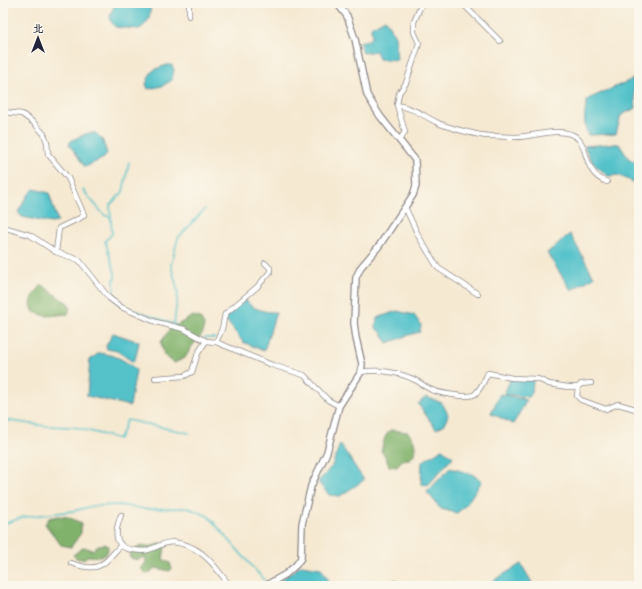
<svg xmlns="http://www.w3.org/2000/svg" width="642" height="589" viewBox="0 0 642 589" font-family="Itim,'LXGW WenKai TC',sans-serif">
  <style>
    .forest { fill: #81b26c; stroke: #526a54 }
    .water { fill: #54c2ca; stroke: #3b7282 }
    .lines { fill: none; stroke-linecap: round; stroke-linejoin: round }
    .stream { stroke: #54c2ca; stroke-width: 1.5 }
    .minor-casing { stroke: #8c8686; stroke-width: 6 }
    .tertiary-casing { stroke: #8c8686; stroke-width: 8 }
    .minor { stroke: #fff; stroke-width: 4.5 }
    .tertiary { stroke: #fff; stroke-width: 5.5 }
  </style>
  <rect width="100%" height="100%" fill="#fbf7ec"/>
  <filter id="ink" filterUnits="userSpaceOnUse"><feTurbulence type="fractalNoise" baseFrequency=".025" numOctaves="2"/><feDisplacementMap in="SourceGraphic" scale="8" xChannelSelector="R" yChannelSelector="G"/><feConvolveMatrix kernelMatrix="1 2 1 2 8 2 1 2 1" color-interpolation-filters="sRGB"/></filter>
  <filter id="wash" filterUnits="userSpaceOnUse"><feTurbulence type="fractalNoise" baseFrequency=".012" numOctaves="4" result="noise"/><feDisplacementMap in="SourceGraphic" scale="16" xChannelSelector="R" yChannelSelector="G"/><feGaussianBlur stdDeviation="0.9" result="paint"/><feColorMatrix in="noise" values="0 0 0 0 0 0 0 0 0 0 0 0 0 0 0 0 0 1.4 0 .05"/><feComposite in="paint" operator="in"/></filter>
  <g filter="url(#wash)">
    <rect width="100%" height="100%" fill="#f5e9d2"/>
    <g class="forest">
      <path d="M42,285C51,290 58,299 67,302L70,307L68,314L46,316L34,312C27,301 35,293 42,285Z"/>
      <path d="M193,316L200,318L204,325L203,333L192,346L185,358L174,363L164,355L161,342L170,329Z"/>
      <path d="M390,430L408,432C415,440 419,451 410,459C403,459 400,461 397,467L389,466L385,456L381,451L385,437Z"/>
      <path d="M58,516L68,517L81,523V533L71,547L61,545L45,524L49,518Z"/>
      <path d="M161,543L165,546L163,559L170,563L172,569L170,571L155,568L149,573H145L141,569L146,562L145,557L136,560L129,557C136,539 147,551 161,543Z"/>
      <path d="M105,544L108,546C109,560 95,556 87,556L84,559C79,559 76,559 73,555L84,547L93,550L99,545Z"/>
    </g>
    <g class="water">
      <path d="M116,3H150C152,13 148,25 139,29L116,27C106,20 111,12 116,3Z"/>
      <path d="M385,19L395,36L397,60L379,59L376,51L363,53L359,42L369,40L372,36L371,27Z"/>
      <path d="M167,65H172L174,70L172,80L162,86L148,89L146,84C153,68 151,71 167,65Z"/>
      <path d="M633,79L636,108L621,115L616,134L588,135C583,124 584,110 588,99Z"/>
      <path d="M88,133H96L102,139L107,153L104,158L85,167L69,144L72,140Z"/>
      <path d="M609,144H619L628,158L639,164L638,179L633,182L618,175L608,176L593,163L584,146Z"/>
      <path d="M34,189L49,193L58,222L51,223L22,217L18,212L28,195Z"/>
      <path d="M570,234L594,277L571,290L547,253Z"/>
      <path d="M244,300H246C250,309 268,313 276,312L264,351L243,342L226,320V316Z"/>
      <path d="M397,311L414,315L421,325L420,332C408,334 399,340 387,343L382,333L376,328L377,318Z"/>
      <path d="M113,333L139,342L136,356L133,362L117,351L107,349L106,346Z"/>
      <path d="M99,353C115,355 124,359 136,370L130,406L87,396L90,360Z"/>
      <path d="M510,380H533L532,393L528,397L504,394Z"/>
      <path d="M500,394L527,400L513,424L491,413Z"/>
      <path d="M426,397L442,403L448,414L445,424L436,429L418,404Z"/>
      <path d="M340,444L364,480L340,496L329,495L318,482L332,466Z"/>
      <path d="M442,449L453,457L428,485L421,484L422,462Z"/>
      <path d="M450,468L472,474L482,481L465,506L457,513L441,509L427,492Z"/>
      <path d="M521,564L534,586H495L491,582Z"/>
      <path d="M301,565L321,568L332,586H273Z"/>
    </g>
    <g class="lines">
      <g class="stream">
        <path d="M83,190L104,215L110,217"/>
        <path d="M123,306L113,297L115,273L105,241L112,234L110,205L123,192L129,162"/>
        <path d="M134,310L176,325"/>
        <path d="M174,324L178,292L171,265L178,238L205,209"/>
        <path d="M205,338H215"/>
        <path d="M3,420L46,426L74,427L119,439L127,420L189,433"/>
        <path d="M3,524L24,517L73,511L93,506L119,505L145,509L188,508L208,516L264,580"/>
      </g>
    </g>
  </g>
  <g filter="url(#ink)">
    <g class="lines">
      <g class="minor-casing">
        <g id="minor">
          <path d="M189,3V16"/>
          <path d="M462,3L500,41"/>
          <path d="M397,105C416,109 422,115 438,123C447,127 479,136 489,136C498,136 507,137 516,137C534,137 556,127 573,135C591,144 581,173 607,182"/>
          <path d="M3,112L22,114L34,123L44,134L47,142L48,154L68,178L84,215L80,218L59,228L56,252"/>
          <path d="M399,140L405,132L397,105L399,93L406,83L417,50L419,43L414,32V22L422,3"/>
          <path d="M405,207L419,237L438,268L478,294"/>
          <path d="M3,227L30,235L56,252L79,260L109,298L121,307L156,322L184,329L206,341L216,342L272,365L304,375L328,400L339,406"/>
          <path d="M216,342L222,329L225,314L257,287L270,272V268L265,263"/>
          <path d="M361,372C378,369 399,372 415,380C420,382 423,386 428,388C435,393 469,399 475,394C481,389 485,379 488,373L512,378L538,379L549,384L568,387H578L581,384L591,383"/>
          <path d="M155,378L184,376L192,372L198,353L206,341"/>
          <path d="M578,387L577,396L581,400L606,409L618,404L639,410"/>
          <path d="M121,515C115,530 112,547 133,550C138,550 143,552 148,550C161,546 167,539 183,544C205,550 217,569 230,586"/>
          <path d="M71,563C99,573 102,566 120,546"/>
          <path d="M392,586L394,583L412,585"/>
        </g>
      </g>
      <g class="tertiary-casing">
        <path id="tertiary" d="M265,586L286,574L296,565L301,558L302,524L311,486L327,452L339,406L361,372L362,364L356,338L354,323L356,277L361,267L379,246L413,195L416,186L415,160L380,116L367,95L355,39L347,16L337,3"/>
      </g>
      <use href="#minor" class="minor"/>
      <use href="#tertiary" class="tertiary"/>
    </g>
  </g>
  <rect width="642" height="589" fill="none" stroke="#fbf7ec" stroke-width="16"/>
  <g transform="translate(38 38)" stroke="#fbf7ec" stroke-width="3" paint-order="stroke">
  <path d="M0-3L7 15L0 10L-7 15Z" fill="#22223b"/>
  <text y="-6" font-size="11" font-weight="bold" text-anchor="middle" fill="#22223b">北</text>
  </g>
</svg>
